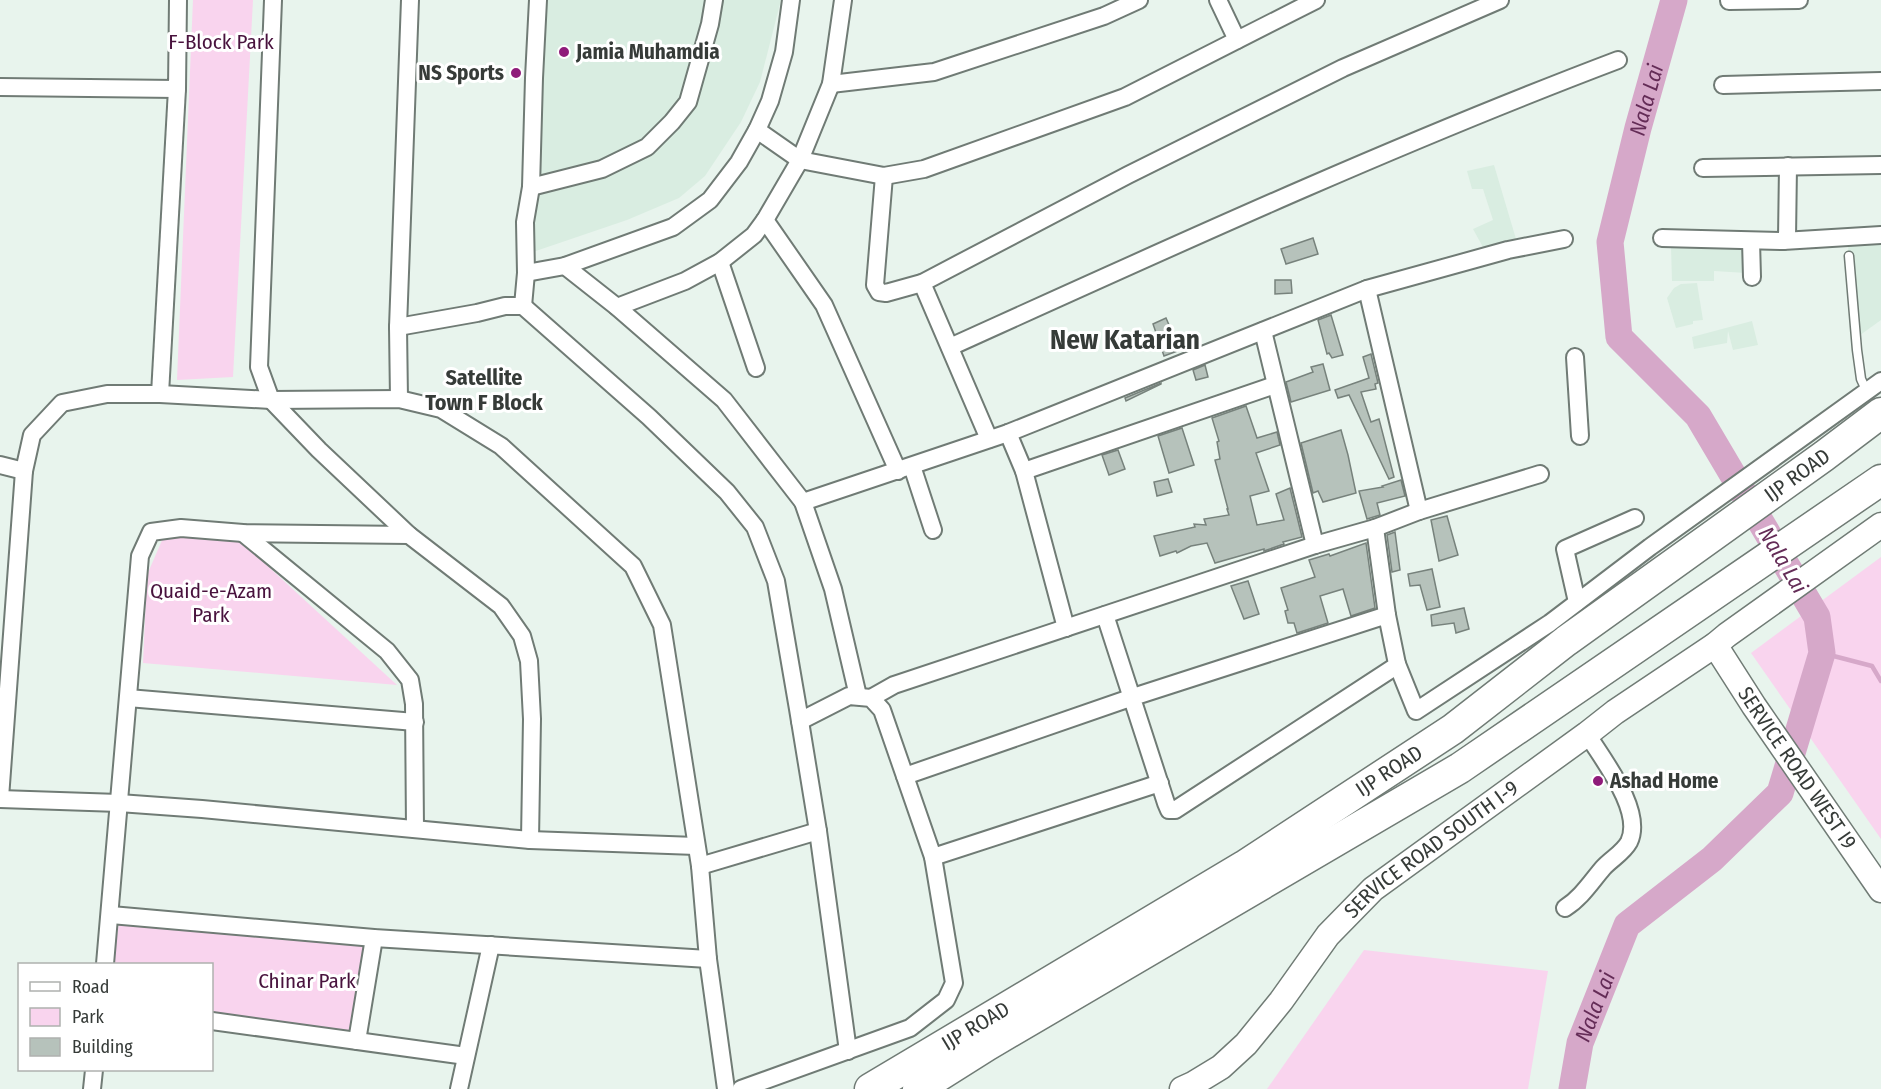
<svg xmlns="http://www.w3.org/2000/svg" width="1881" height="1089" viewBox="0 0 1881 1089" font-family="'Fira Sans Condensed',sans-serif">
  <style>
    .built { fill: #d9ede1 }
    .green { fill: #f9d4ee }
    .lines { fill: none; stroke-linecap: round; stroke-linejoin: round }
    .stream { stroke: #d6a8c9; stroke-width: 4.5 }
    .river { stroke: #d6a8c9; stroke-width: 27 }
    .building { fill: #b6c2bb; stroke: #77827c; stroke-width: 1.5 }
    .lane-casing { stroke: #707b75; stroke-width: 11 }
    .street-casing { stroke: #707b75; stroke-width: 20 }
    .secondary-casing { stroke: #707b75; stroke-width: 27 }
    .highway-casing { stroke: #707b75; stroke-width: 33 }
    .lane { stroke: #fff; stroke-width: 8 }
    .street { stroke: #fff; stroke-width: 16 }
    .secondary { stroke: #fff; stroke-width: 24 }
    .highway { stroke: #fff; stroke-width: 30 }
    .poi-dot { fill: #8f1b7a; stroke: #fff; stroke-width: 2 }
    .labels { text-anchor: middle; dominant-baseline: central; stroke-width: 6; stroke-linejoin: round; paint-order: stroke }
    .park-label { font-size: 21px; fill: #48123d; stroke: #fff }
    .poi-label { font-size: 21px; font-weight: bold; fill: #363b38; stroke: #fff; text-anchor: start }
    .street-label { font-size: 21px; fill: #363b38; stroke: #fff }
    .water-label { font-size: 22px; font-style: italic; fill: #642c57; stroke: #fff }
    .neighbourhood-label { font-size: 22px; font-weight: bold; fill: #363b38; stroke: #fff }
    .district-label { font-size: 27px; font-weight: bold; fill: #363b38; stroke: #fff }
  </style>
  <rect width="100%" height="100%" fill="#e8f4ed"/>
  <g class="built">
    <path d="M542,0H781L760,82L741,122L705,176L679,198L627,220L527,254Z"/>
    <path d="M1494,165L1516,239L1484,249L1473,229L1493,220L1483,189H1472L1467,171Z"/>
    <path d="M1881,244V320L1856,338L1848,246Z"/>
    <path d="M1671,247L1746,248V273L1714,271V281H1672Z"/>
    <path d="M1697,283L1703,320L1693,321V324L1676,328L1667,298L1674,288L1681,284Z"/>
    <path d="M1752,321L1758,345L1733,350L1728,331L1727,343L1694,349L1692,337Z"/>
  </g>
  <g class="green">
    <path d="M193,0H253L233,377L177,380Z"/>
    <path d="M234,535L397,685L143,663L147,575L163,538Z"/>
    <path d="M1881,557V839L1751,653Z"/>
    <path d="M119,923L366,941L349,1031L212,1012V964H113Z"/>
    <path d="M1364,950L1548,971L1528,1089H1267Z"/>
  </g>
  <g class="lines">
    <path class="stream" d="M1822,653L1872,666L1881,681"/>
    <path class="river" id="s1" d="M1572,1089L1580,1043L1627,925L1712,859L1780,793L1822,653L1817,617L1698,416L1619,337L1610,242L1638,128L1674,0"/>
  </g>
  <g class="building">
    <path d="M1313,238L1318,254L1286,264L1281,249Z"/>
    <path d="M1275,280H1291L1292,293L1275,294Z"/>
    <path d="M1331,315L1343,355L1332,358L1329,353L1327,354L1318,320Z"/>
    <path d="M1166,318L1180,350L1164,356L1153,324Z"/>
    <path d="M1371,354L1378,383L1375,384L1376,389L1361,392L1371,422L1379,419L1394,477L1389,479L1349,395L1338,398L1335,390L1369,378L1363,357Z"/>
    <path d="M1323,364L1330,390L1291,402L1286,382L1313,372L1311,367Z"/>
    <path d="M1205,365L1208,377L1196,380L1193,370Z"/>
    <path d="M1161,383V384L1126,401L1125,398Z"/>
    <path d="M1246,406L1257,438L1277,432L1280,445L1256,453L1269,491L1250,496L1257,525L1284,520L1276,494L1290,488L1302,537L1283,542L1284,544L1264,551V549L1215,563L1207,543L1191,546L1177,553L1176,551L1160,556L1154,536L1195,527L1194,524L1206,525L1204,519L1229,515L1227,509H1228L1215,460L1220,459L1217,442L1219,441L1212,418Z"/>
    <path d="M1182,428L1194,465L1169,473L1158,436Z"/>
    <path d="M1341,430L1348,455L1356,493L1323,502L1318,491L1313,493L1301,443Z"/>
    <path d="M1118,450L1125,469L1109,475L1102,455Z"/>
    <path d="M1168,479L1172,492L1157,496L1154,482Z"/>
    <path d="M1401,480L1405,496L1377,503L1380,515L1367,519L1359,491L1383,487L1382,486Z"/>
    <path d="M1447,516L1458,555L1439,561L1431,520Z"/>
    <path d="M1395,532L1400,570L1392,572L1387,535Z"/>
    <path d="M1366,543L1375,608L1351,616L1343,589L1320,596L1328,623L1297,633L1294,623H1288L1285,611L1288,610L1281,588L1315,577L1309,560L1329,554L1330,556Z"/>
    <path d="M1432,569L1440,607L1427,610L1420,585L1410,586L1408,574Z"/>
    <path d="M1248,581L1259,614L1244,619L1231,586Z"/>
    <path d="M1464,608L1469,629L1456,633L1454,623L1432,626L1431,615Z"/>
  </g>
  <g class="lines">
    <g class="lane-casing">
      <path id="lane" d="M1849,256L1857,350L1861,379L1867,392"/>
    </g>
    <g class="street-casing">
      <g id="street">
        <path d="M273,0L259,367L271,400L319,450L409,535L501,606L522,636L529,661L532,719L530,840"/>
        <path d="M1218,0L1237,40"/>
        <path d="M1729,1L1799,0"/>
        <path d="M831,84L934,72L1104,16L1139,0"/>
        <path d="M1723,85L1881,81"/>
        <path d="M0,87L177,89L178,0"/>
        <path d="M757,130L800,160L884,176L924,169L1125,97L1316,0"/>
        <path d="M1703,168L1881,165"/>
        <path d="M884,176L875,285L879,292L886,293L922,283L1128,175L1343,68L1500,0"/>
        <path d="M531,187L602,169L647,147L672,122L688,102L710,24L714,0"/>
        <path d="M765,220L824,305L898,471"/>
        <path d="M1662,238L1783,241L1787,238L1788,166"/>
        <path d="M1751,241L1752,277"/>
        <path d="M1783,241L1881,235"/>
        <path d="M720,262L756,368"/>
        <path d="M565,266L617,307L724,400L803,502L1008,433L1367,289L1508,250L1564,239"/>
        <path d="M526,273L565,266L673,227L710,200L739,162L757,130L770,101L784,52L791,0"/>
        <path d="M922,283L989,439"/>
        <path d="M1367,289L1419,511"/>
        <path d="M523,306L526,273L525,222L531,187L534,78L538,0"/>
        <path d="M617,307L685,281L720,262L754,235L765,220L800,160L831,84L843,0"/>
        <path d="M398,327L477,313L505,306H523L649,417L727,492L755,527L776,581L798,709L818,831L848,1051"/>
        <path d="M1263,331L1315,545"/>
        <path d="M950,347C1171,247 1391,146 1618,60"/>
        <path d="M1575,357L1580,436"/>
        <path d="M160,394L177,89"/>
        <path d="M399,399L398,327L410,0"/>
        <path d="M1008,433L1024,471L1066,628"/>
        <path d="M0,465L24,471"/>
        <path d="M912,466L933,530"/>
        <path d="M1024,471L1275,385"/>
        <path d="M803,502L833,589L858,696"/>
        <path d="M1375,528L1387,615"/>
        <path d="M243,533L387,651L410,680L414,704L415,829"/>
        <path d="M1577,602L1565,549L1635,518"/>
        <path d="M1397,664L1416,711L1550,623L1650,547L1881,381"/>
        <path d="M128,698L415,722"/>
        <path d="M871,698L894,685L1315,545L1375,528L1419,511L1540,474"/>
        <path d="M905,776L1133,697L1387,615L1397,664L1393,668L1175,810H1169L1166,803L1105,615"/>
        <path d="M0,798L24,471L32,435L62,403L107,394H160L271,400L399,399L441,409L501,446L633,566L662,625L700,866L708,959L726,1089"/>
        <path d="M0,799L119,803L202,809L530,840L696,846"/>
        <path d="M933,857L1160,783"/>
        <path d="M700,866L818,831"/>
        <path d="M1565,908C1581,898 1591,882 1603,868C1611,859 1623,853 1629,842C1644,811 1603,760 1587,734"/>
        <path d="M111,915L374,938L708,959"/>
        <path d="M105,964L140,556L151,532L181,528L243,533L409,535"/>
        <path d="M212,1021L466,1056"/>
        <path d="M357,1041L374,938"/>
        <path d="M92,1089L94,1070"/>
        <path d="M459,1089L491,945"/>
        <path d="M741,1089L910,1028L946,1000L954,983L933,857L882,710L871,698L849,696L800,721"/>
      </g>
    </g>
    <g class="secondary-casing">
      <g id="secondary">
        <path id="s2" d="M1715,645L1754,706L1881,890"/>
        <path id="s3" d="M1182,1089L1193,1084L1221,1067L1246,1044L1281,1001L1328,935L1373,889L1587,734L1615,712L1715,645L1727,635L1881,525"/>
      </g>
    </g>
    <g class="highway-casing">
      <g id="highway">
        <path id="s4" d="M870,1089L1244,866L1453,729L1566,641L1824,456L1881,413"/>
        <path d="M918,1089L986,1046L1460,768L1881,480"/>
      </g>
    </g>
    <use href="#lane" class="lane"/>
    <use href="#street" class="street"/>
    <use href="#secondary" class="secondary"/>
    <use href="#highway" class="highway"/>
  </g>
  <g class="poi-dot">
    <circle cx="564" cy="52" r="6"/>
    <circle cx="516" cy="73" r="6"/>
    <circle cx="1598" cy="781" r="6"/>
  </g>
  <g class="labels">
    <g class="park-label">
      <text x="221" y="42">F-Block Park</text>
      <text x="211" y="591">Quaid-e-Azam<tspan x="211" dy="24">Park</tspan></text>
      <text x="307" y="981">Chinar Park</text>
    </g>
    <g class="poi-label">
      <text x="576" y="52">Jamia Muhamdia</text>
      <text x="504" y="73" text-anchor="end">NS Sports</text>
      <text x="1610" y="781">Ashad Home</text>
    </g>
    <g class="street-label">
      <text stroke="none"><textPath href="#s4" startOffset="1113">IJP ROAD</textPath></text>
      <text stroke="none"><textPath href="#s2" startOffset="148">SERVICE ROAD WEST I9</textPath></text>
      <text stroke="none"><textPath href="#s4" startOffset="609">IJP ROAD</textPath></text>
      <text stroke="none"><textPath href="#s3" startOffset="350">SERVICE ROAD SOUTH I-9</textPath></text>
      <text stroke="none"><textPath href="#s4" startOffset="123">IJP ROAD</textPath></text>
    </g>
    <g class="water-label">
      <text stroke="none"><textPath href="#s1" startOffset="1146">Nala Lai</textPath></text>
      <text transform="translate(1783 560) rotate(59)">Nala Lai</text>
      <text stroke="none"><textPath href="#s1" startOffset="86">Nala Lai</textPath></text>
    </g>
    <g class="neighbourhood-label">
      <text x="484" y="377">Satellite<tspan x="484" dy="25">Town F Block</tspan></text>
    </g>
    <g class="district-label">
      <text x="1125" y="340">New Katarian</text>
    </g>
  </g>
  <rect x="18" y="963" width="195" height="108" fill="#ffffff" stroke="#afb1af" stroke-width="1.5"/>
  <rect x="30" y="982" width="30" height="9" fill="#ffffff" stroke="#afb1af" stroke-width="1.5"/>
  <text x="72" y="993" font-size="18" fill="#363b38">Road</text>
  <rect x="30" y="1008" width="30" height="18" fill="#f9d4ee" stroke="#afb1af" stroke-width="1.5"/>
  <text x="72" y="1023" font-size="18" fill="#363b38">Park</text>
  <rect x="30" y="1038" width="30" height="18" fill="#b6c2bb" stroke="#afb1af" stroke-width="1.5"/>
  <text x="72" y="1053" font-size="18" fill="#363b38">Building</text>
</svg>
